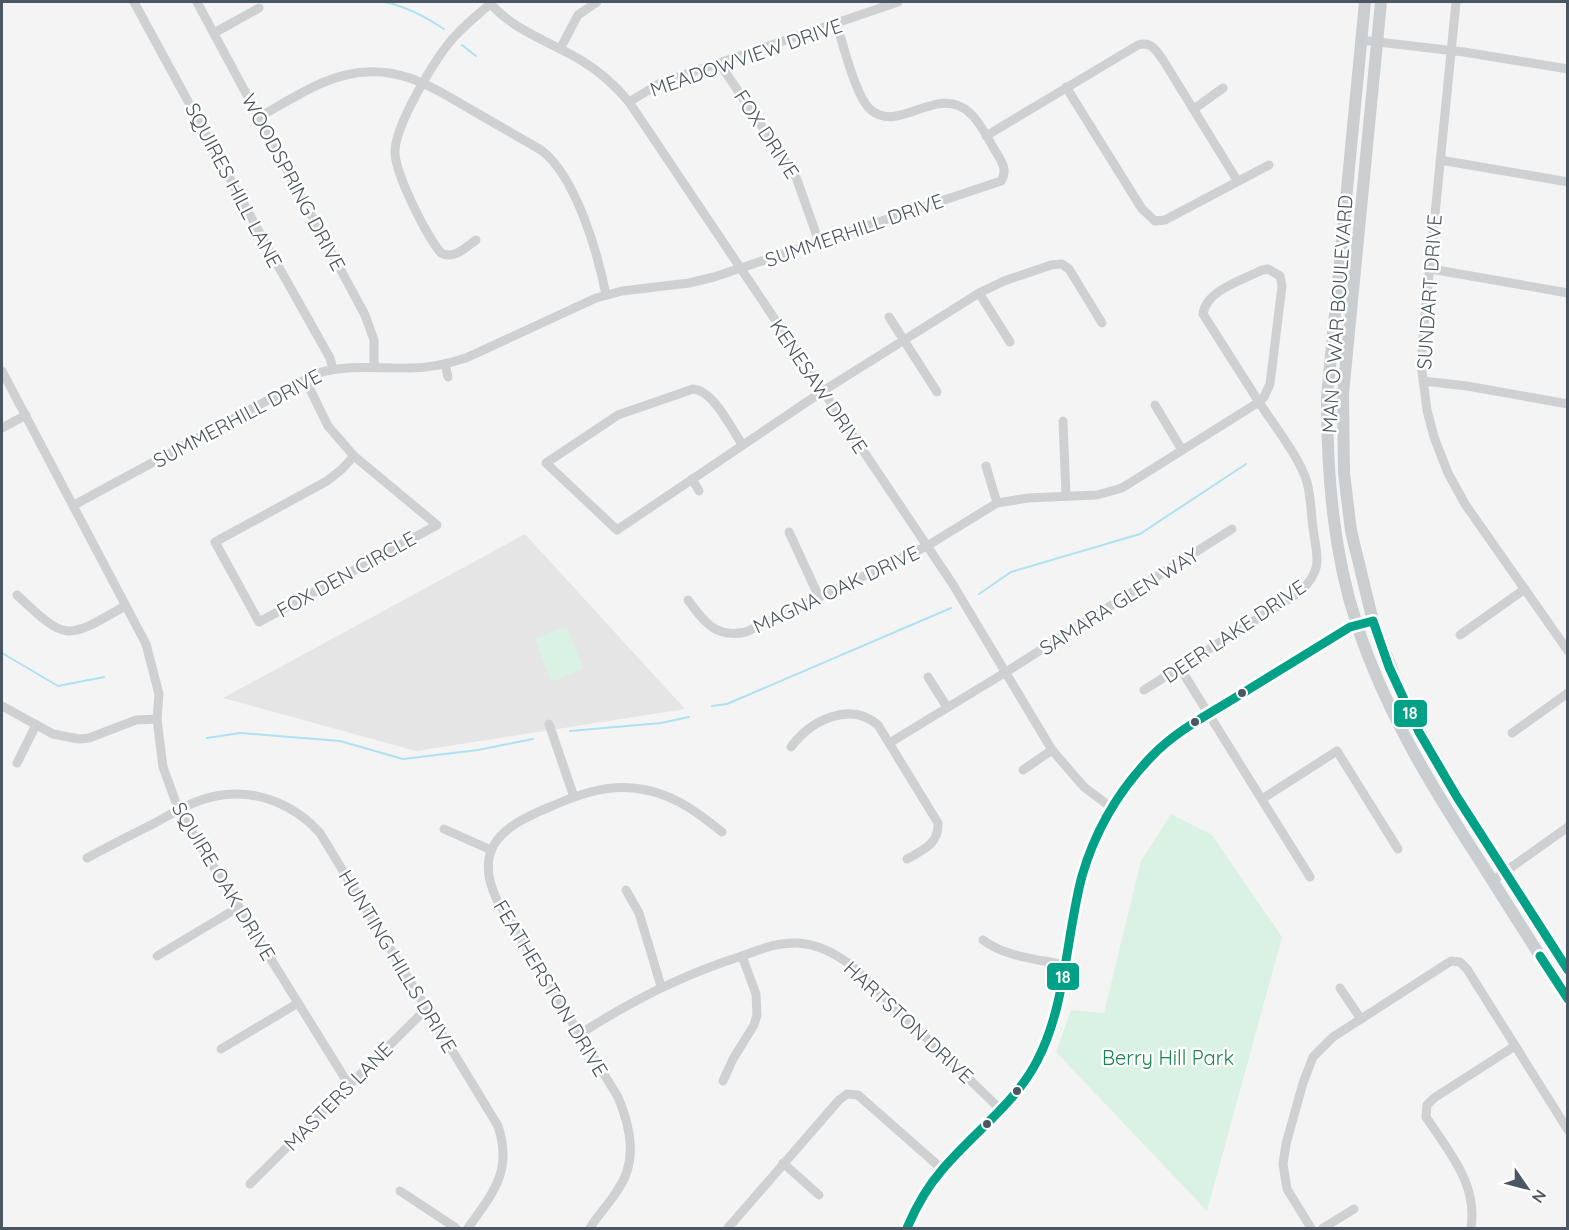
<svg xmlns="http://www.w3.org/2000/svg" width="1569" height="1230" viewBox="0 0 1569 1230" font-family="Quicksand,sans-serif">
  <style>
    .education { fill: #e6e5e6 }
    .green { fill: #d9f2e3 }
    .lines { fill: none; stroke-linecap: round; stroke-linejoin: round }
    .stream { stroke: #aee2f0; stroke-width: 2 }
    .minor { stroke: #ced0d2; stroke-width: 9 }
    .major { stroke: #caced1; stroke-width: 12 }
    .bus-1-casing { stroke: #fff; stroke-width: 14 }
    .bus-1 { stroke: #00a186; stroke-width: 9 }
    .bus-dot { fill: #4a5661; stroke: #fff; stroke-width: 2 }
    .labels { text-anchor: middle; dominant-baseline: central; stroke-width: 5; stroke-linejoin: round; paint-order: stroke }
    .street-label { font-size: 20px; fill: #4a5661; stroke: #fff }
    .park-label { font-size: 20px; fill: #17864f; stroke: #fff }
    .line-badge { stroke: #fff; stroke-width: 2 }
    .badge-label { font-size: 16px; text-anchor: middle; font-weight: bold; fill: #fff }
  </style>
  <rect width="100%" height="100%" fill="#f4f4f4"/>
  <path class="education" d="M525,534L685,709L416,751L223,698Z"/>
  <g class="green">
    <path d="M567,626L583,669L551,682L535,639Z"/>
    <path d="M1171,814L1212,835L1282,937L1207,1211L1056,1052L1071,1010L1104,1013L1141,861Z"/>
  </g>
  <g class="lines">
    <g class="stream">
      <path d="M385,2C407,7 424,16 444,29"/>
      <path d="M462,45L476,56"/>
      <path d="M979,594L1011,572L1140,534L1246,464"/>
      <path d="M2,653L58,686L104,677"/>
      <path d="M712,706L727,704L951,608"/>
      <path d="M570,731L661,723L689,717"/>
      <path d="M207,738L240,733L340,741L403,759L478,750L533,739"/>
    </g>
    <g class="minor">
      <path d="M134,2L263,239L330,358L333,369"/>
      <path d="M197,2L365,315L374,340V367"/>
      <path d="M489,2C513,30 548,41 579,59C598,70 615,85 629,102L952,583L1052,750L1084,787L1112,808"/>
      <path d="M1456,2L1422,346V371L1427,410L1434,437L1448,473L1465,504L1568,651"/>
      <path d="M214,33L259,8"/>
      <path d="M1361,40L1464,52L1568,69"/>
      <path d="M560,49L578,15L597,2"/>
      <path d="M720,64L796,177L819,242"/>
      <path d="M1066,87L1142,209L1155,221L1165,220L1269,165"/>
      <path d="M629,102L657,85L675,78L898,2"/>
      <path d="M1194,109L1223,88"/>
      <path d="M259,117C287,102 315,82 346,75C395,63 429,85 470,109C494,123 517,136 541,150C576,176 598,254 606,295"/>
      <path d="M986,136L1138,45C1151,41 1156,50 1163,60L1237,180"/>
      <path d="M1440,160L1568,182"/>
      <path d="M476,240C466,247 454,260 441,253C426,235 396,175 395,153C394,126 437,55 456,35C466,24 479,14 490,4"/>
      <path d="M1268,269L1280,276L1282,286L1270,384L1264,397L1259,402L1203,314C1206,290 1243,280 1262,270Z"/>
      <path d="M1431,269L1568,293"/>
      <path d="M979,293L1010,342"/>
      <path d="M889,317L937,392"/>
      <path d="M445,364L448,377"/>
      <path d="M2,371L146,644L159,694L157,719L163,767L179,811L349,1085"/>
      <path d="M305,379L328,426L354,456"/>
      <path d="M1423,381L1467,386L1568,404"/>
      <path d="M1155,405L1182,450"/>
      <path d="M1063,421L1066,496"/>
      <path d="M2,428L26,415"/>
      <path d="M742,444C731,428 713,390 693,389L618,415L546,463L617,530L823,391L979,293L1004,281L1051,265L1062,264L1069,269L1102,323"/>
      <path d="M354,456L437,525L259,622L215,542L327,481L342,469Z"/>
      <path d="M986,466L997,503"/>
      <path d="M692,479L699,491"/>
      <path d="M74,505L318,373C351,364 378,369 411,368C430,368 447,364 466,358L596,298L622,291L689,283L714,277L1001,181C1008,170 1002,162 996,152C988,139 981,123 970,113C938,83 900,134 871,110C856,98 843,44 837,25"/>
      <path d="M789,532L819,597"/>
      <path d="M17,595C67,642 66,640 125,606"/>
      <path d="M688,600C704,622 716,639 746,632L927,546L997,503L1028,498L1097,495L1122,488L1259,402C1273,424 1300,458 1307,482C1311,497 1311,513 1313,528C1317,558 1324,568 1300,592L1144,690"/>
      <path d="M1460,635L1525,589"/>
      <path d="M1180,668L1310,877"/>
      <path d="M928,677L947,707"/>
      <path d="M2,706L53,734L79,739L89,738L136,720L157,719"/>
      <path d="M549,724L574,797"/>
      <path d="M1512,733L1568,693"/>
      <path d="M891,742L1006,672L1232,529"/>
      <path d="M791,747C811,720 850,701 878,725L938,823C939,844 923,850 907,859"/>
      <path d="M17,763L36,725"/>
      <path d="M1023,770L1052,750"/>
      <path d="M1262,799L1337,751L1398,849"/>
      <path d="M444,829L491,850"/>
      <path d="M87,858C109,846 131,835 153,824C173,813 194,800 216,796C255,788 294,804 320,833L498,1126C513,1171 493,1193 468,1228"/>
      <path d="M1492,881L1568,827"/>
      <path d="M626,890L639,913L661,986"/>
      <path d="M983,940C1005,957 1038,959 1065,965"/>
      <path d="M157,956L239,907"/>
      <path d="M1340,988L1361,1019"/>
      <path d="M580,1034C631,1001 682,975 739,957C759,950 776,942 797,943C818,944 834,953 851,965L1000,1109"/>
      <path d="M221,1049L298,1003"/>
      <path d="M723,1081L733,1059L754,1025L757,1015L756,994L742,956"/>
      <path d="M783,1163L819,1195"/>
      <path d="M250,1184L426,1009"/>
      <path d="M400,1191L456,1228"/>
      <path d="M590,1228C598,1215 609,1204 617,1191C638,1162 631,1128 618,1097L497,900C471,845 506,825 552,806C577,795 605,785 633,788C669,791 695,810 722,832"/>
      <path d="M728,1228L839,1100L847,1094L858,1095L942,1169"/>
      <path d="M907,1228C916,1207 927,1186 942,1169C971,1135 1009,1108 1032,1070C1042,1054 1048,1036 1053,1019L1082,877L1091,850L1112,808L1130,781L1166,744L1207,713L1342,631L1373,621"/>
      <path d="M1311,1228L1287,1189L1283,1164L1286,1144L1303,1083L1313,1057L1333,1037L1451,961L1460,962L1467,969L1568,1130"/>
      <path d="M1323,1228L1354,1209"/>
      <path d="M1471,1228C1478,1184 1449,1152 1426,1117L1427,1105L1434,1098L1515,1046"/>
    </g>
    <g class="major">
      <path d="M1365,2L1327,397C1327,474 1333,552 1357,625C1385,710 1430,784 1478,858C1508,905 1538,953 1568,1000"/>
      <path d="M1381,2L1343,394L1344,473L1351,531L1373,621L1407,708L1457,797L1568,971"/>
    </g>
    <g class="bus-1-casing">
      <g id="bus-1">
        <path d="M1540,956L1568,999"/>
        <path d="M907,1228C916,1207 927,1187 942,1170C973,1133 1015,1104 1037,1061C1066,1006 1066,936 1082,876C1095,831 1120,789 1152,756C1176,731 1209,714 1238,696C1275,673 1313,650 1350,627L1373,621L1389,667L1419,732L1457,797L1568,970"/>
      </g>
    </g>
    <use href="#bus-1" class="bus-1"/>
  </g>
  <g class="bus-dot">
    <circle cx="1242" cy="693" r="5"/>
    <circle cx="1195" cy="722" r="5"/>
    <circle cx="1017" cy="1091" r="5"/>
    <circle cx="987" cy="1124" r="5"/>
  </g>
  <g class="labels">
    <g class="street-label">
      <text transform="translate(746 57) rotate(-19)">MEADOWVIEW DRIVE</text>
      <text transform="translate(767 134) rotate(57)">FOX DRIVE</text>
      <text transform="translate(294 182) rotate(62)">WOODSPRING DRIVE</text>
      <text transform="translate(234 185) rotate(62)">SQUIRES HILL LANE</text>
      <text transform="translate(854 230) rotate(-19)">SUMMERHILL DRIVE</text>
      <text transform="translate(1429 292) rotate(-86)">SUNDART DRIVE</text>
      <text transform="translate(1337 314) rotate(-86)">MAN O WAR BOULEVARD</text>
      <text transform="translate(819 386) rotate(56)">KENESAW DRIVE</text>
      <text transform="translate(237 418) rotate(-28)">SUMMERHILL DRIVE</text>
      <text transform="translate(346 574) rotate(-29)">FOX DEN CIRCLE</text>
      <text transform="translate(836 589) rotate(-25)">MAGNA OAK DRIVE</text>
      <text transform="translate(1119 601) rotate(-32)">SAMARA GLEN WAY</text>
      <text transform="translate(1234 631) rotate(-34)">DEER LAKE DRIVE</text>
      <text transform="translate(224 881) rotate(59)">SQUIRE OAK DRIVE</text>
      <text transform="translate(398 961) rotate(59)">HUNTING HILLS DRIVE</text>
      <text transform="translate(551 988) rotate(59)">FEATHERSTON DRIVE</text>
      <text transform="translate(909 1022) rotate(43)">HARTSTON DRIVE</text>
      <text transform="translate(338 1096) rotate(-45)">MASTERS LANE</text>
    </g>
    <g class="park-label">
      <text x="1168" y="1057">Berry Hill Park</text>
    </g>
  </g>
  <g class="line-badge">
    <rect x="1393" y="699" width="35" height="29" rx="6" fill="#00a186"/>
    <rect x="1046" y="962" width="34" height="29" rx="6" fill="#00a186"/>
  </g>
  <g class="badge-label">
    <text x="1410" y="719">18</text>
    <text x="1063" y="983">18</text>
  </g>
  <rect width="1569" height="1230" fill="none" stroke="#4a5661" stroke-width="6"/>
  <g transform="translate(1527 1188) rotate(125)" stroke="#ffffff" stroke-width="4.5" paint-order="stroke">
  <path d="M0-4.5L10 22L0 15L-10 22Z" fill="#4a5661"/>
  <text y="-9" font-size="16" font-weight="bold" text-anchor="middle" fill="#4a5661">N</text>
  </g>
</svg>
